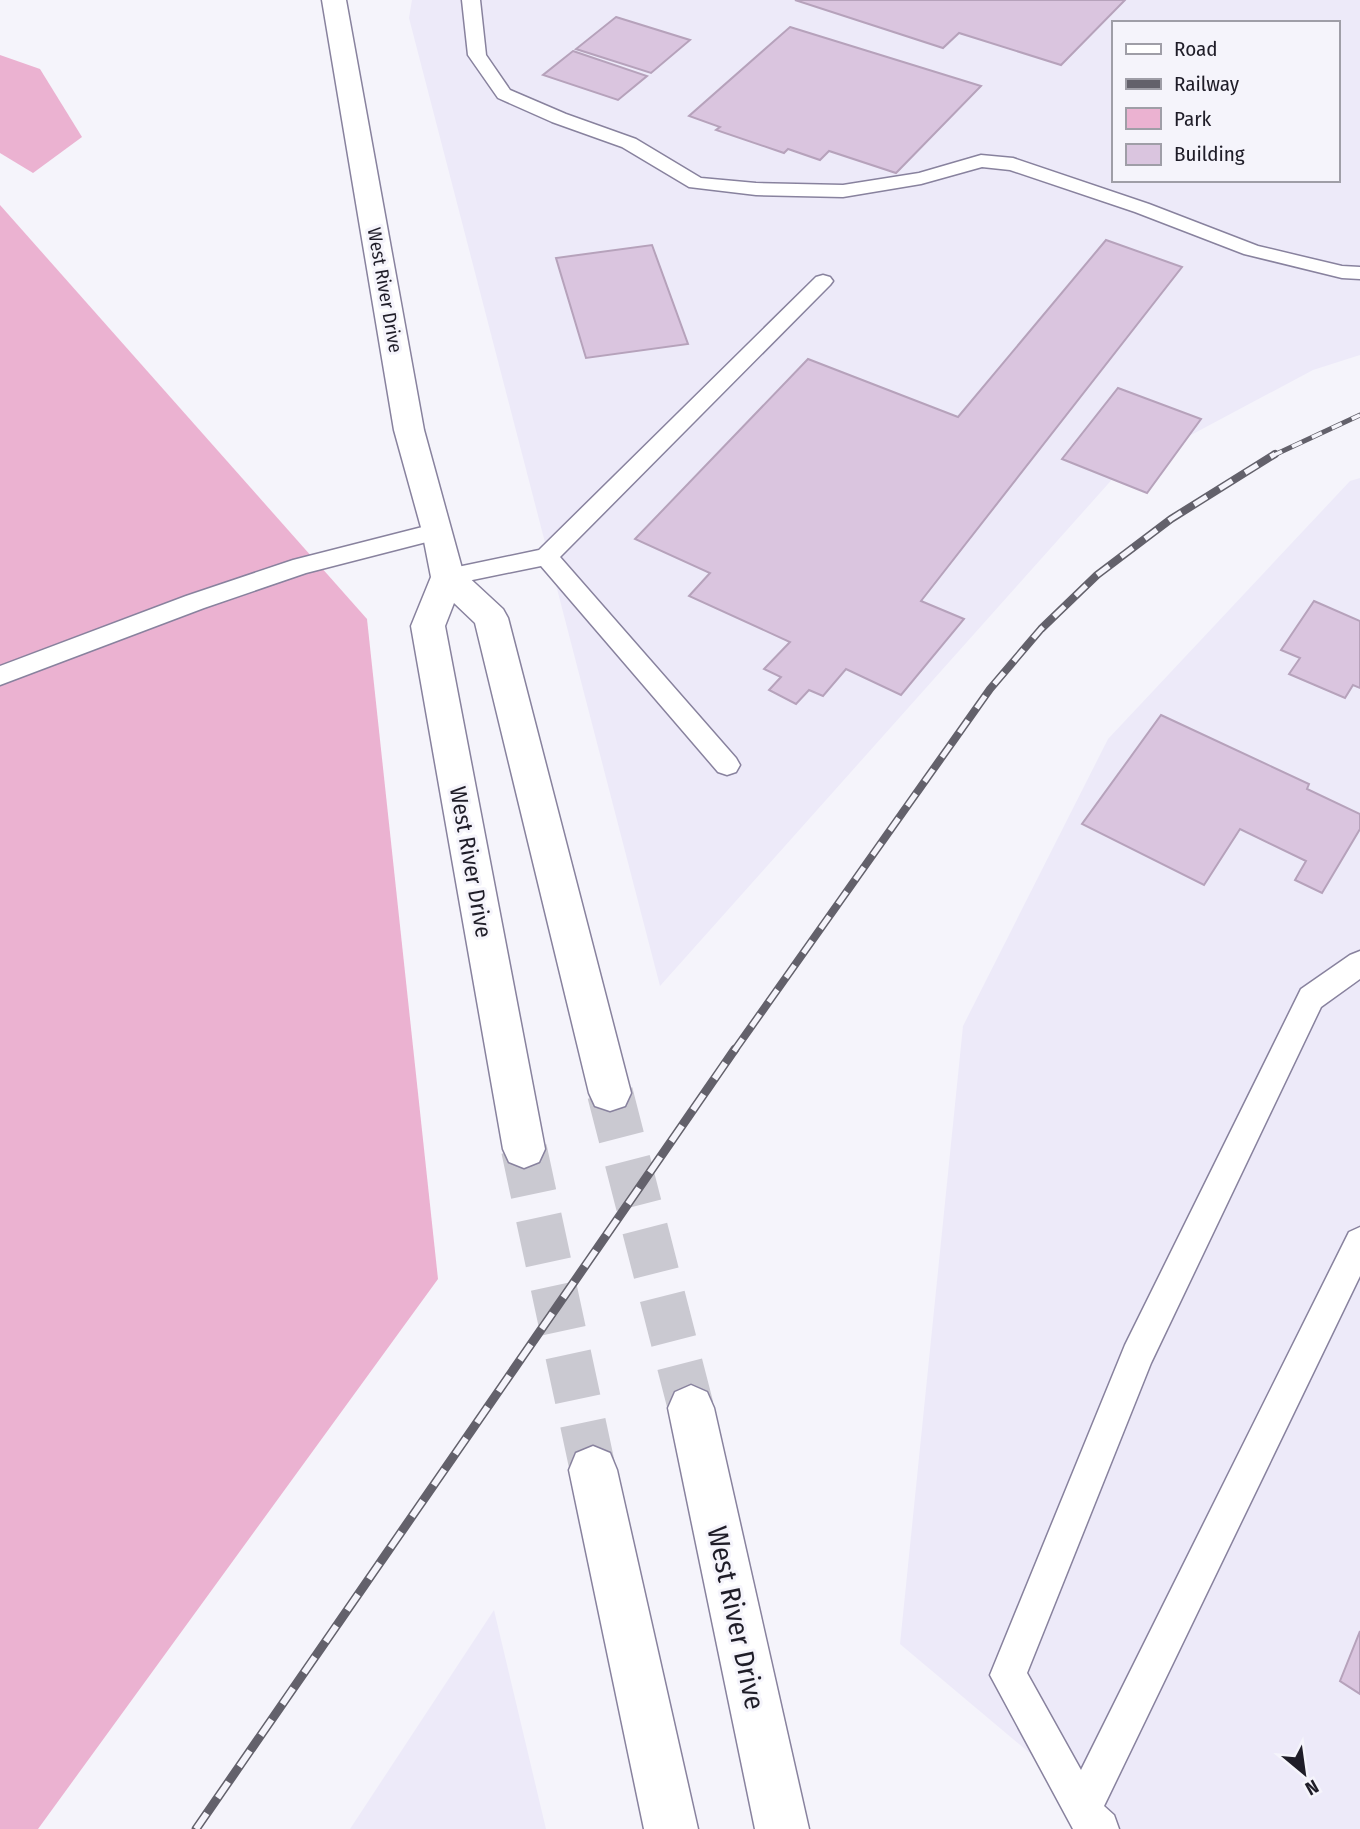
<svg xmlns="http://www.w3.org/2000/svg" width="1360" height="1829" viewBox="0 0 1360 1829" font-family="'Fira Sans Condensed',sans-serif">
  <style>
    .built { fill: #edeaf9; fill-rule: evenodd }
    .green { fill: #ebb2d1 }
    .building { fill: #dac5df; stroke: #b6a2bb; stroke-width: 2 }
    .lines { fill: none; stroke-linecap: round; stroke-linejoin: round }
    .primary-tunnel { stroke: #cac9d1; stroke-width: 46; stroke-dasharray: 46 24; stroke-linecap: butt }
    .service-casing { stroke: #88829e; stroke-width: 3 }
    .primary-casing { stroke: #88829e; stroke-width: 3 }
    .service { fill: #fff; fill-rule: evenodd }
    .primary { fill: #fff; fill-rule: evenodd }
    .rail-far2-casing { stroke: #63616b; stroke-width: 5 }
    .rail-far1-casing { stroke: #63616b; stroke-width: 8 }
    .rail-casing { stroke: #63616b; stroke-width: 9 }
    .rail-far2 { stroke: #f5f4fb; stroke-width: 3.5; stroke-dasharray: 11; stroke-linecap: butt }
    .rail-far1 { stroke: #f5f4fb; stroke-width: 5; stroke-dasharray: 15; stroke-linecap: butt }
    .rail { stroke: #f5f4fb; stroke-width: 6; stroke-dasharray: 19; stroke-linecap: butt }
    .labels { text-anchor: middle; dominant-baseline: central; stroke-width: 6; stroke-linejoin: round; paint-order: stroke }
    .far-street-label { font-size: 19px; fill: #1f1d28; stroke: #f5f4fb }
    .street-label { font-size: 23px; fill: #1f1d28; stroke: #f5f4fb }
    .near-street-label { font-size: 28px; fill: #1f1d28; stroke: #f5f4fb }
  </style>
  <rect width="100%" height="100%" fill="#f5f4fb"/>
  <g class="built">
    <path d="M412,0H1360V355L1313,370L1116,475L660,986L409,18ZM1113,23H1337V180H1113Z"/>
    <path d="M1360,478V1829H1120L900,1644L963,1026L1108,739L1350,481Z"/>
    <path d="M494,1610L546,1829H350Z"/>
  </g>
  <g class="green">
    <path d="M0,55L40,69L82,137L33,173L0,153Z"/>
    <path d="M0,205L367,619L438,1279L38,1829H0Z"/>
  </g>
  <g class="building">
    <path d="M795,0H1125L1061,65L959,33L943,48Z"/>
    <path d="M616,17L690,40L651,73L576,49Z"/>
    <path d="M790,27L981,86L896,173L829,151L820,160L788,149L784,153L716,130L720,127L689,116Z"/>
    <path d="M573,51L647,76L618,100L543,75Z"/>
    <path d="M1106,240L1182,267L921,601L964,619L901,695L846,669L823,696L809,690L796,704L769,690L781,677L764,669L790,642L689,596L710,573L635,539L808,359L958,417Z"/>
    <path d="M652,245L688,344L586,358L556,258Z"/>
    <path d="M1118,388L1201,419L1147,493L1062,459Z"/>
    <path d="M1314,601L1360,621V688L1353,685L1345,698L1289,674L1300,658L1281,650Z"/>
    <path d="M1161,715L1309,784L1307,789L1360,814V829L1322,893L1295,880L1306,861L1240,829L1204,885L1082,824Z"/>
    <path d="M1360,1631V1694L1340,1681Z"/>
  </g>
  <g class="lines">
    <g class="primary-tunnel">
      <path d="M610,1093L691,1408"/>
      <path d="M524,1149L593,1470"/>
    </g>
    <g class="service-casing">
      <g id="service">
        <path d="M462,0H480L486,55L510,90L566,114L636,139L701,178L756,183L843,185L919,173L981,155L1013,158L1149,204L1258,246L1342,266L1360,267V279L1342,278L1244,254L1135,212L1010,170L982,167L921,184L843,197L756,195L689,187L622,147L552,122L498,98L468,55Z"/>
        <path d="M823,275L830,277L833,281L830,285L560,557L736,758L740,765L736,772L727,775L718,772L541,566L448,585L439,583L436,577L439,571L448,569L539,550L816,277Z"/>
        <path d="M438,523L446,525L450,531L446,537L306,573L204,608L0,685V666L186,596L293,560Z"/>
        <path d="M1360,951V979L1321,1007L1151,1363L1027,1673L1081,1770L1349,1232L1360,1227V1276L1104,1806L1114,1815L1119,1829H1073L990,1675L1125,1345L1301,989L1350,955Z"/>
      </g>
    </g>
    <g class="primary-casing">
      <g id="primary">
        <path d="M322,0H346L424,430L463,572L503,609L508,618L631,1093L625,1106L610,1111L595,1106L589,1093L475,623L454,603L445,626L545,1149L539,1162L524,1168L509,1162L503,1149L411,626L431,577L422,531L394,430Z"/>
        <path d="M691,1385L707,1392L714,1408L809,1829H755L668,1408L675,1392Z"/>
        <path d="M593,1446L610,1453L617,1470L698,1829H644L569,1470L576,1453Z"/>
      </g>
    </g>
    <use href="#service" class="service"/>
    <use href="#primary" class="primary"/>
    <g class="rail-far2-casing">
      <path id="rail-far2" d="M1272,456L1360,415"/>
    </g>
    <g class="rail-far1-casing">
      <path id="rail-far1" d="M734,1051L990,689L1041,629L1097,575L1171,519L1275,454"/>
    </g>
    <g class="rail-casing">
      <path id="rail" d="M196,1829L735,1049"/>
    </g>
    <use href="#rail-far2" class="rail-far2"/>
    <use href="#rail-far1" class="rail-far1"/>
    <use href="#rail" class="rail"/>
  </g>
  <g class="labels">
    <g class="far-street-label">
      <text transform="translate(385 290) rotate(80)">West River Drive</text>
    </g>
    <g class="street-label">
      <text transform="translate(471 862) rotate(80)">West River Drive</text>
    </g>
    <g class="near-street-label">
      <text transform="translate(736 1618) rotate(78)">West River Drive</text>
    </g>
  </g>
  <rect x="1112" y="21" width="228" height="161" fill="#f5f4fb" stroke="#9f9ea7" stroke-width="2"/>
  <rect x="1126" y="44" width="35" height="10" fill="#ffffff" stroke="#9f9ea7" stroke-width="2"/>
  <text x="1174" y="56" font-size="21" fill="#1f1d28">Road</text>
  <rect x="1126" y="79" width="35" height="10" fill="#63616b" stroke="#9f9ea7" stroke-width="2"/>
  <text x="1174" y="91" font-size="21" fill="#1f1d28">Railway</text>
  <rect x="1126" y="108" width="35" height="21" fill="#ebb2d1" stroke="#9f9ea7" stroke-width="2"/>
  <text x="1174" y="126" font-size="21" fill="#1f1d28">Park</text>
  <rect x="1126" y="144" width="35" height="21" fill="#dac5df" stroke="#9f9ea7" stroke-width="2"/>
  <text x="1174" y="161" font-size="21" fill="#1f1d28">Building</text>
  <g transform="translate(1304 1773) rotate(151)" stroke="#f5f4fb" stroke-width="5" paint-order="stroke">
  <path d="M0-5L12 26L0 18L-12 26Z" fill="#1f1d28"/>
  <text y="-10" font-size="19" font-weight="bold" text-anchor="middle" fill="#1f1d28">N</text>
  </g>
</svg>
